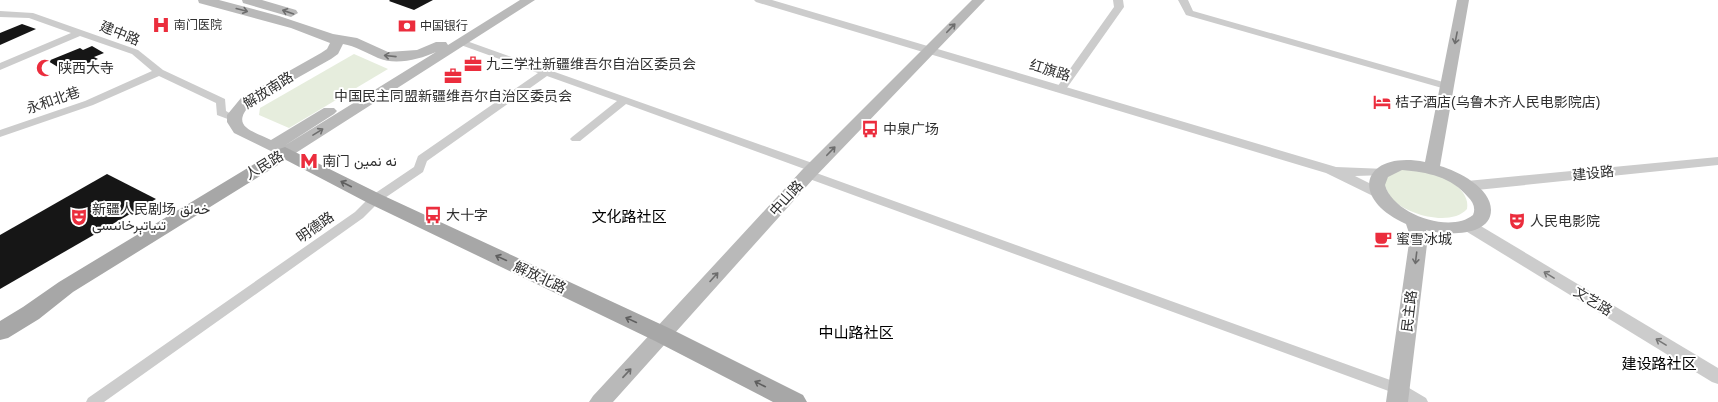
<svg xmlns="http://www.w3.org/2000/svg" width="1718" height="402" viewBox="0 0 1718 402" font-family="Arial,Vazirmatn,'Noto Sans SC',sans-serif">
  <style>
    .green { fill: #e6eddd }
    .building { fill: #161616 }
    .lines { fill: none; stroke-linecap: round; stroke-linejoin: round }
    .minor { fill: #ccc; fill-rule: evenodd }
    .tertiary { fill: #ccc; fill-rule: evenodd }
    .secondary { fill: #b9b9b9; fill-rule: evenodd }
    .primary { fill: #a7a7a7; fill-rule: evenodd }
    .oneway { stroke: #6d6d6d }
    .oneway2 { stroke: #5f5f5f }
    .oneway3 { stroke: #767676 }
    .labels { text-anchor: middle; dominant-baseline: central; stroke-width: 4; stroke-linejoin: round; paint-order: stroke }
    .far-poi-label { font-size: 12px; fill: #2f2f2f; stroke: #fff; text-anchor: start }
    .street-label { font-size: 14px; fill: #2f2f2f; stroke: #fff }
    .poi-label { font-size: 14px; fill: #2f2f2f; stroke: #fff; text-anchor: start }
    .neighbourhood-label { font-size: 15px; fill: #000; stroke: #fff }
  </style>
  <rect width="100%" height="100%" fill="#fff"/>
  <g class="green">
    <path d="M354,54L388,69L289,128L259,115L260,108Z"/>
    <path d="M1404,168C1413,169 1421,170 1430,172C1445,175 1471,191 1467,209C1451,227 1407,215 1392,199C1388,194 1386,187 1383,182L1386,175Z"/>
  </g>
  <g class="building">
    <path d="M390,0H433L414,10L389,1Z"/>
    <path d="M22,24L36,29L0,45V33Z"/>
    <path d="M92,46L104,53L94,57L98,59L66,72L48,61L80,48L83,50Z"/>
    <path d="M107,174L156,199L0,289V235Z"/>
  </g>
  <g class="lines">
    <g class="minor">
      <path d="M1113,0H1123L1124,7L1064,92H1056L1055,90L1114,7Z"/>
      <path d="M1178,0H1188L1193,11L1450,84L1451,86L1446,89L1442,88L1186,15Z"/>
      <path d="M0,11L33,13L138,50L163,70L225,99L226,111L238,118L233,121L217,115L216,103L159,76L93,105L0,137V130L85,101L152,71L132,54L80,36L0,70V63L71,33L29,18L0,17Z"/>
      <path d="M461,39L545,69H551L552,71L818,165L820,168L814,172L810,171L626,104L580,141H572L570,139L572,137L617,101L547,76L427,161L423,172L379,202L363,218L104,402H86L88,398L355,212L371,196L414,167L418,156L538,73L458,44L456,42Z"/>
      <path d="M808,170L1404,385L1426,398L1428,402H1408L1394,393L804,177L802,174Z"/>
    </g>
    <g class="tertiary">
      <path d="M754,0H772L1336,167L1386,169L1388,172L1386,175L1355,176L1383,190L1385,193L1383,196L1378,198L1373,196L1326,173L756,2Z"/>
      <path d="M1718,157V165L1467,191L1462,189L1460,186L1462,183L1467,181Z"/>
      <path d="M1469,221L1474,222L1718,368V384L1712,382L1464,230L1461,226L1464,222Z"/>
    </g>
    <g class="secondary">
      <path d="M198,0H219L279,16L333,34L357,38L388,52L417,50L436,42H446L448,45L520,0H535L291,156L285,158L234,133L227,122V115L241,98L321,53L327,49L330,43L291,28L199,3ZM343,44C355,46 367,53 378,58C396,66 420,59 436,52L284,146L334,114L337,111L334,108H324L271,140C253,131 229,127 251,104L331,59L338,54Z"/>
      <path d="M242,0H262L296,10L298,13L291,17L243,3Z"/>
      <path d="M972,0H985L814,178L613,402H589L593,396L802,170Z"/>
      <path d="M1457,0H1469L1440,166C1458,171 1491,188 1491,210C1491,238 1442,235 1426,230L1428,236L1408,402H1386L1410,236L1406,224C1347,198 1363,150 1425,162ZM1402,170C1427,172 1452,177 1468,197C1473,202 1476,208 1473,215C1450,234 1393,214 1385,185L1388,177Z"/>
    </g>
    <path class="primary" d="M285,147L382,195L671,329L803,395L807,402H773L655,341L368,203L286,160L73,292L39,319L8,338L0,340V321L23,307L59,282L279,149Z"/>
  </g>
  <defs><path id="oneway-shaft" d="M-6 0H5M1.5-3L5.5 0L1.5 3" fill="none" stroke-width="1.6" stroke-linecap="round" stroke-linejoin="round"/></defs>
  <g class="oneway">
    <use href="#oneway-shaft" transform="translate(242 10) rotate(15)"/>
    <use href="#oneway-shaft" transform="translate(288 12) rotate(-161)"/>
    <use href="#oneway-shaft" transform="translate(951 28) rotate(-46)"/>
    <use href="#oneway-shaft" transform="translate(1456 38) rotate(101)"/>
    <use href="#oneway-shaft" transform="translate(390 56) rotate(-174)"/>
    <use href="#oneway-shaft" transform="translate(318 132) rotate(-32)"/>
    <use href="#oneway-shaft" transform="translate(831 151) rotate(-46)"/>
    <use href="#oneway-shaft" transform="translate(1416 258) rotate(97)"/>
    <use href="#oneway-shaft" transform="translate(714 277) rotate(-48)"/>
    <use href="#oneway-shaft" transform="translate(627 373) rotate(-47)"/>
  </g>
  <g class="oneway2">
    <use href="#oneway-shaft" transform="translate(346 184) rotate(-153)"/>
    <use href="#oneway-shaft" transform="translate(501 258) rotate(-155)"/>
    <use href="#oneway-shaft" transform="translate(631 320) rotate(-155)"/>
    <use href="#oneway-shaft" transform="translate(760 384) rotate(-153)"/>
  </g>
  <g class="oneway3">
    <use href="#oneway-shaft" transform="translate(1549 275) rotate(-149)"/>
    <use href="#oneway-shaft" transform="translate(1661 342) rotate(-149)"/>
  </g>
  <defs>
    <g id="hospital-bare" transform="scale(1.38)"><path d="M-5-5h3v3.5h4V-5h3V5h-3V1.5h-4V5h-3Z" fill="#eb2d3d" stroke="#fff" stroke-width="2.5" paint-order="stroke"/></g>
    <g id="bank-bare" transform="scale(1.38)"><path d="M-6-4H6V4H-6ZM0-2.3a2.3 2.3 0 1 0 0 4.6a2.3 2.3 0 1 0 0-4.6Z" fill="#eb2d3d" stroke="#fff" stroke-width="2.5" paint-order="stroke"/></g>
    <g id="office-bare" transform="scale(1.38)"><path d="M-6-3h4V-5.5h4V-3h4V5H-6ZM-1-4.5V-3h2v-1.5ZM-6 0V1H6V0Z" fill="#eb2d3d" stroke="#fff" stroke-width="2.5" paint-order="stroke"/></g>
    <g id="mosque-bare" transform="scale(1.38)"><path d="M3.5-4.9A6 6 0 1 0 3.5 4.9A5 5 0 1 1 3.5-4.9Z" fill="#eb2d3d" stroke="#fff" stroke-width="2.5" paint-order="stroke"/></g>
    <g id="hotel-bare" transform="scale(1.38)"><path d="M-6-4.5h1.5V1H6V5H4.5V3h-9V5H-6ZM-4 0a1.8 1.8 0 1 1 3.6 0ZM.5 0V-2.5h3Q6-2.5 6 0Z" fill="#eb2d3d" stroke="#fff" stroke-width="2.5" paint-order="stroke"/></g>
    <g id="bus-bare" transform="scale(1.38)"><path d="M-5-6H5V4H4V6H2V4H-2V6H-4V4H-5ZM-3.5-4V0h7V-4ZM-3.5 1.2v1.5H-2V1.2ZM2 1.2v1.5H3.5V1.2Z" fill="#eb2d3d" stroke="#fff" stroke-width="2.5" paint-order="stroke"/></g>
    <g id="metro-bare" transform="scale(1.38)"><path d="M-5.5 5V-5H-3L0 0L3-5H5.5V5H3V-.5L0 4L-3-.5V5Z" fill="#eb2d3d" stroke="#fff" stroke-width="2.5" paint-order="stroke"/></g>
    <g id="theatre-bare" transform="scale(1.38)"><path d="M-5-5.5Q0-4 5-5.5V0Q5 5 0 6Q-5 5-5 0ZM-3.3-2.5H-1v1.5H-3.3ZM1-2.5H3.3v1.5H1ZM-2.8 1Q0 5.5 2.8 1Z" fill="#eb2d3d" stroke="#fff" stroke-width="2.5" paint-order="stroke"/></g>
    <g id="cafe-bare" transform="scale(1.38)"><path d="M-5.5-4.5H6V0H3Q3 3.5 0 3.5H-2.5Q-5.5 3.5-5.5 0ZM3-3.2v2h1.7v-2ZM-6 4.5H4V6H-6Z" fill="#eb2d3d" stroke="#fff" stroke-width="2.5" paint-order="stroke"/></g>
  </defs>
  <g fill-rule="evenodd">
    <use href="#hospital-bare" x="161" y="25"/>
    <use href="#bank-bare" x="407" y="26"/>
    <use href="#office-bare" x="473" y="64"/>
    <use href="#mosque-bare" x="45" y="68"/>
    <use href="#office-bare" x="453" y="76"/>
    <use href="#hotel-bare" x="1382" y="102"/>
    <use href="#bus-bare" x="870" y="129"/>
    <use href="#metro-bare" x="309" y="161"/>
    <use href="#bus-bare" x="433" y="215"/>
    <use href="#theatre-bare" x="79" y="217"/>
    <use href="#theatre-bare" x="1517" y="221"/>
    <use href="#cafe-bare" x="1383" y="239"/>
  </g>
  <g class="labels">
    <g class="far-poi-label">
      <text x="174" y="25">南门医院</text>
      <text x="420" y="26">中国银行</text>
    </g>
    <g class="street-label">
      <text transform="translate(120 33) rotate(22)">建中路</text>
      <text transform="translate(1050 70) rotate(17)">红旗路</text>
      <text transform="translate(268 90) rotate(-32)">解放南路</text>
      <text transform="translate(53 100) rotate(-19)">永和北巷</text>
      <text transform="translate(264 165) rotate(-31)">人民路</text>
      <text transform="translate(1593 173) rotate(-6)">建设路</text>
      <text transform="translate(786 198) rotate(-48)">中山路</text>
      <text transform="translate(315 227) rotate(-35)">明德路</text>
      <text transform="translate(540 277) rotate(25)">解放北路</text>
      <text transform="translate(1593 301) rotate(31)">文艺路</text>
      <text transform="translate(1409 311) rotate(-83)">民主路</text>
    </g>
    <g class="poi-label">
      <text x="486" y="64">九三学社新疆维吾尔自治区委员会</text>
      <text x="58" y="68">陕西大寺</text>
      <text x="453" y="96" text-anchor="middle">中国民主同盟新疆维吾尔自治区委员会</text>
      <text x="1395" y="102">桔子酒店(乌鲁木齐人民电影院店)</text>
      <text x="883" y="129">中泉广场</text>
      <text x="322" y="161">南门 نە نمين</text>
      <text x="92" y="209">新疆人民剧场 خەلق<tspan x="92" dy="16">تىياتېرخانىسى</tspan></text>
      <text x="446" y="215">大十字</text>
      <text x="1530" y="221">人民电影院</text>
      <text x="1396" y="239">蜜雪冰城</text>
    </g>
    <g class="neighbourhood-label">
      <text x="629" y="216">文化路社区</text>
      <text x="856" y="332">中山路社区</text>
      <text x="1659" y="363">建设路社区</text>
    </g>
  </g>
</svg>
